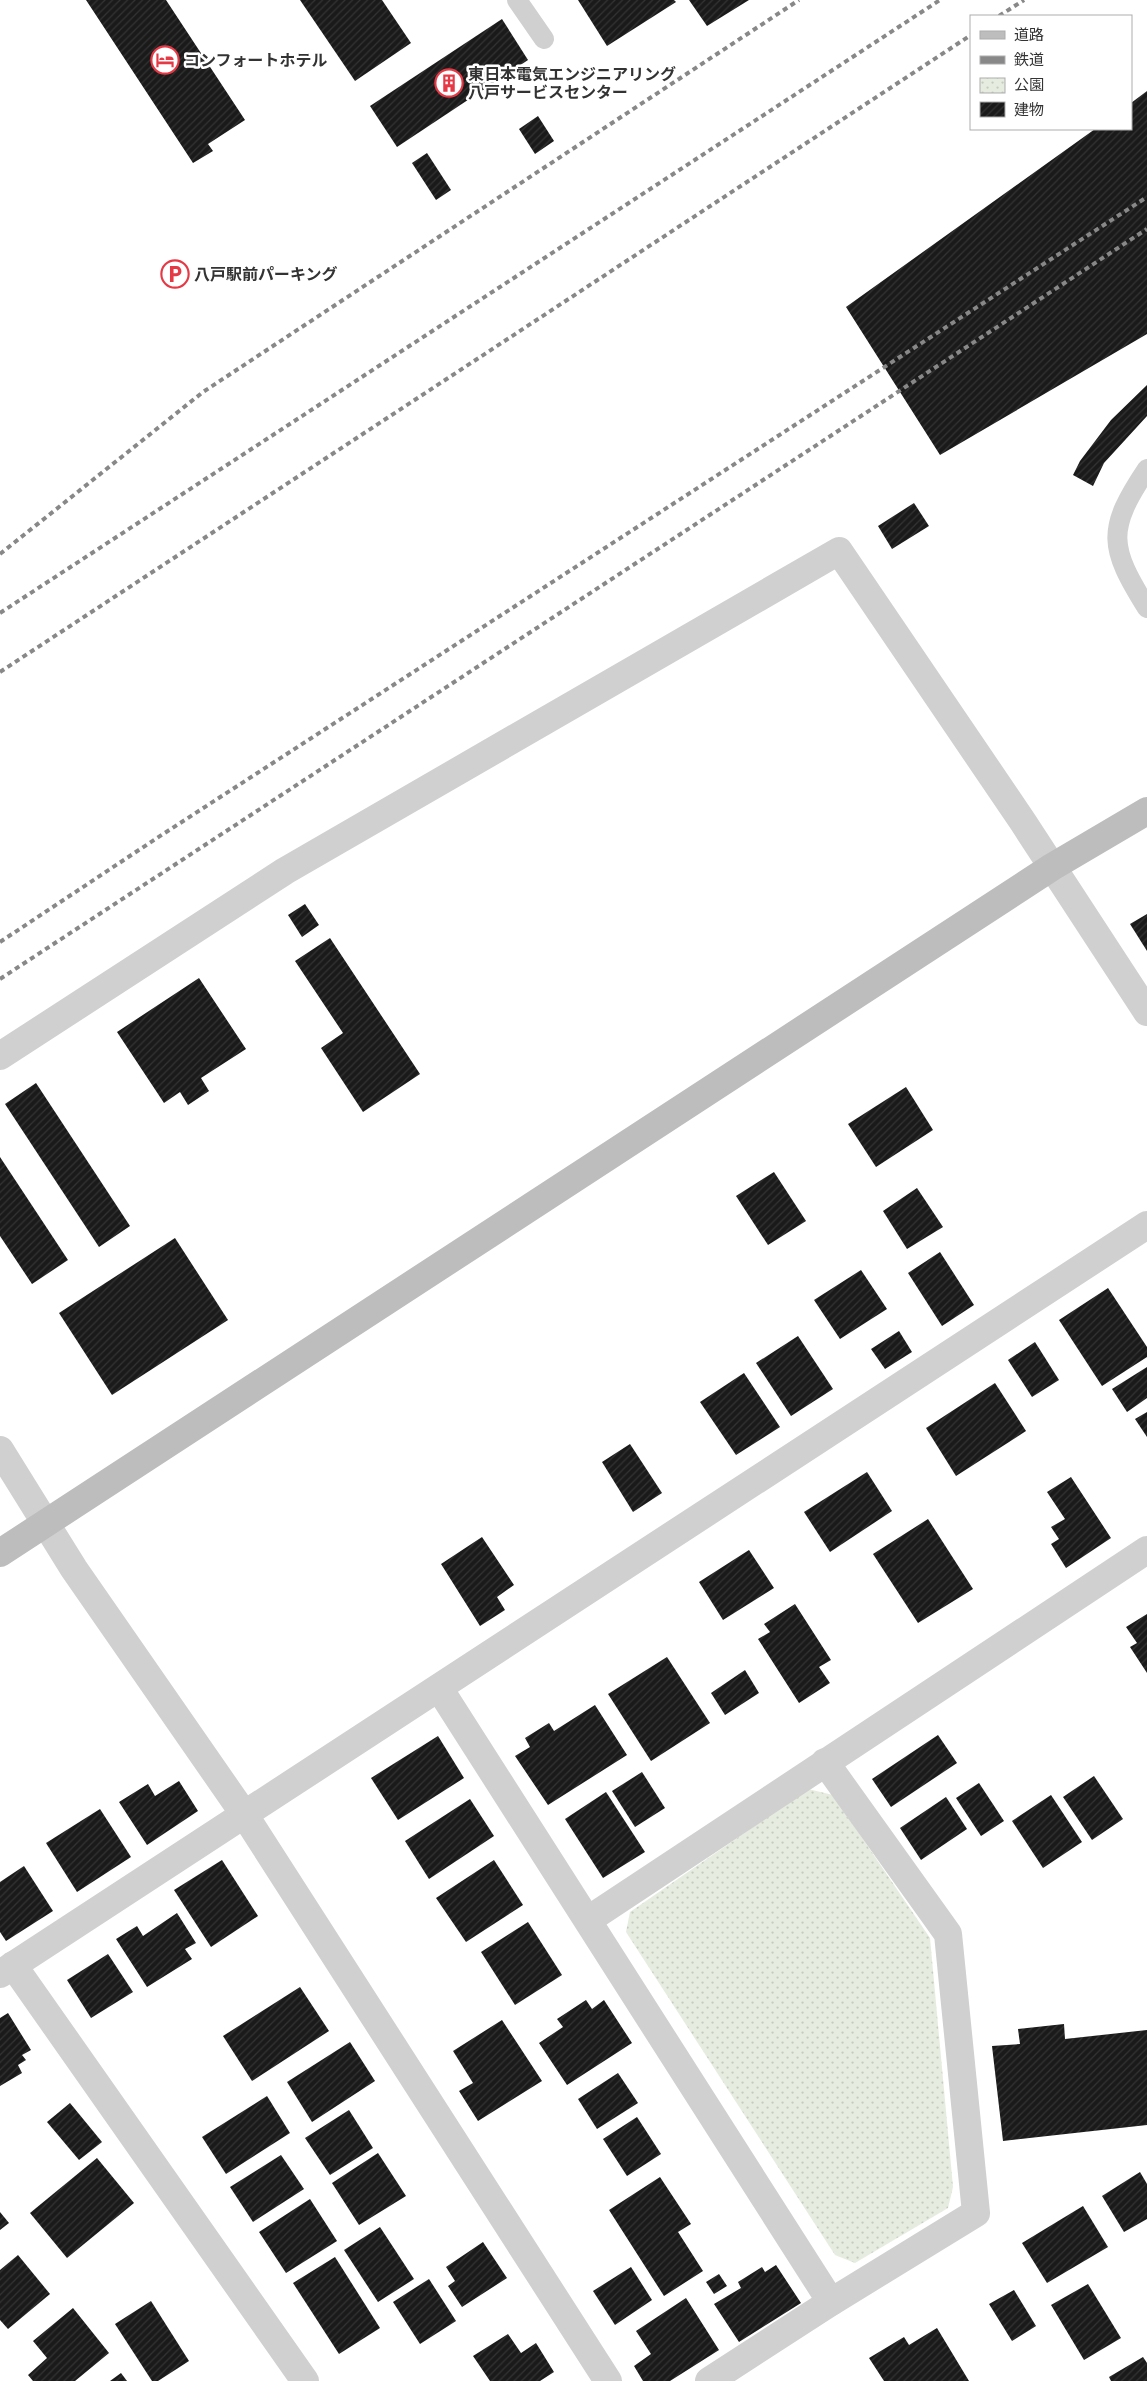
<svg xmlns="http://www.w3.org/2000/svg" width="1147" height="2381" viewBox="0 0 1147 2381" font-family="Manrope,'Noto Sans JP',sans-serif">
  <style>
    .park { fill: url(#park-dots) }
    .building { fill: url(#building-hatch) }
    .lines { fill: none; stroke-linecap: round; stroke-linejoin: round }
    .lane { stroke: #d0d0d0; stroke-width: 20 }
    .street { stroke: #d0d0d0; stroke-width: 28 }
    .secondary { stroke: #bdbdbd; stroke-width: 28 }
    .rail { stroke: #888; stroke-width: 4; stroke-dasharray: 5 4; stroke-linecap: butt }
    .labels { text-anchor: middle; dominant-baseline: central; stroke-width: 5; stroke-linejoin: round; paint-order: stroke }
    .poi-label { font-size: 16px; font-weight: bold; fill: #333; stroke: #fff; text-anchor: start }
  </style>
  <defs>
    <pattern id="park-dots" width="8" height="8" patternUnits="userSpaceOnUse" patternTransform="scale(1.25)"><rect width="8" height="8" fill="#e6ecdf"/><path d="M2 2h.1M6 6h.1" fill="none" stroke="#c6cbc0" stroke-width="1.8" stroke-linecap="round"/></pattern>
    <pattern id="building-hatch" width="6" height="6" patternUnits="userSpaceOnUse" patternTransform="scale(1.25)"><rect width="6" height="6" fill="#1a1a1a"/><path d="M-1 1l2-2M0 6l6-6M5 7l2-2" fill="none" stroke="#333"/></pattern>
  </defs>
  <rect width="100%" height="100%" fill="#fff"/>
  <path class="park" d="M808,1789L833,1795L930,1938L953,2187L948,2208L855,2263L835,2255L626,1932L630,1912Z"/>
  <g class="building">
    <path d="M86,0H166L245,120L208,144L213,151L193,163Z"/>
    <path d="M300,0H382L411,43L355,81Z"/>
    <path d="M578,0H674L676,2L607,46Z"/>
    <path d="M689,0H749L707,26Z"/>
    <path d="M502,19L528,60L397,147L370,106Z"/>
    <path d="M1147,91V334L940,455L846,307L1095,129H1131V103Z"/>
    <path d="M538,116L554,141L535,154L519,129Z"/>
    <path d="M427,153L451,190L436,200L412,163Z"/>
    <path d="M1147,385V416L1104,463L1093,486L1073,475L1080,461L1111,420Z"/>
    <path d="M914,503L929,526L892,549L878,526Z"/>
    <path d="M305,904L319,925L302,937L288,915Z"/>
    <path d="M1147,914V951L1130,924Z"/>
    <path d="M330,938L420,1074L363,1112L321,1048L343,1033L295,961Z"/>
    <path d="M199,978L246,1049L201,1078L209,1091L188,1105L180,1092L164,1103L117,1032Z"/>
    <path d="M36,1083L130,1226L99,1247L5,1104Z"/>
    <path d="M906,1087L933,1130L876,1167L848,1124Z"/>
    <path d="M0,1157L68,1260L32,1284L0,1236Z"/>
    <path d="M774,1172L806,1221L768,1245L736,1196Z"/>
    <path d="M917,1188L943,1227L907,1249L883,1211Z"/>
    <path d="M175,1238L228,1320L112,1395L59,1313Z"/>
    <path d="M940,1252L974,1305L942,1326L908,1273Z"/>
    <path d="M861,1270L887,1309L840,1339L814,1300Z"/>
    <path d="M1108,1288L1147,1347V1357L1102,1386L1059,1320Z"/>
    <path d="M899,1331L912,1352L885,1369L871,1349Z"/>
    <path d="M798,1336L833,1389L791,1416L756,1363Z"/>
    <path d="M1035,1342L1059,1380L1032,1397L1008,1360Z"/>
    <path d="M1147,1367V1398L1127,1412L1112,1389Z"/>
    <path d="M744,1373L780,1427L736,1455L700,1402Z"/>
    <path d="M995,1383L1026,1431L956,1476L926,1428Z"/>
    <path d="M1147,1412V1437L1135,1419Z"/>
    <path d="M630,1444L662,1493L633,1512L602,1462Z"/>
    <path d="M867,1472L892,1511L830,1552L804,1512Z"/>
    <path d="M1071,1477L1111,1538L1066,1568L1051,1544L1059,1539L1051,1527L1065,1519L1047,1492Z"/>
    <path d="M928,1519L973,1589L918,1623L873,1554Z"/>
    <path d="M482,1537L514,1585L497,1597L505,1610L480,1626L441,1564Z"/>
    <path d="M749,1550L774,1588L723,1620L699,1582Z"/>
    <path d="M795,1604L831,1660L819,1667L830,1683L799,1703L758,1639L770,1632L764,1624Z"/>
    <path d="M1147,1614V1673L1130,1647L1137,1643L1126,1627Z"/>
    <path d="M667,1657L710,1723L651,1761L608,1694Z"/>
    <path d="M745,1670L759,1693L725,1715L711,1693Z"/>
    <path d="M595,1705L627,1755L548,1805L515,1756L530,1747L525,1738L549,1723L554,1731Z"/>
    <path d="M938,1735L957,1763L891,1807L872,1779Z"/>
    <path d="M438,1736L464,1778L398,1820L371,1778Z"/>
    <path d="M642,1772L665,1808L635,1827L612,1791Z"/>
    <path d="M1094,1776L1123,1819L1092,1840L1063,1797Z"/>
    <path d="M179,1781L198,1811L147,1845L119,1802L148,1784L155,1796Z"/>
    <path d="M979,1783L1004,1821L981,1836L956,1798Z"/>
    <path d="M606,1792L645,1852L603,1878L565,1819Z"/>
    <path d="M1051,1795L1082,1842L1043,1868L1012,1821Z"/>
    <path d="M946,1797L967,1829L921,1860L900,1828Z"/>
    <path d="M470,1799L494,1836L429,1879L405,1841Z"/>
    <path d="M100,1809L131,1857L77,1892L46,1843Z"/>
    <path d="M222,1860L258,1916L211,1947L174,1890Z"/>
    <path d="M494,1860L523,1905L466,1942L436,1898Z"/>
    <path d="M24,1866L53,1911L6,1941L0,1932V1882Z"/>
    <path d="M177,1913L196,1943L185,1949L192,1959L147,1987L116,1939L137,1926L143,1936Z"/>
    <path d="M528,1922L562,1975L515,2005L481,1952Z"/>
    <path d="M108,1954L133,1992L91,2018L67,1980Z"/>
    <path d="M300,1987L329,2031L252,2081L223,2036Z"/>
    <path d="M586,2000L592,2009L604,2000L632,2043L567,2085L539,2043L563,2027L557,2019Z"/>
    <path d="M8,2013L31,2050L22,2055L26,2060L18,2065L22,2073L0,2086V2018Z"/>
    <path d="M502,2020L542,2081L478,2121L459,2091L473,2083L453,2051Z"/>
    <path d="M1064,2024L1065,2039L1147,2030V2125L1003,2141L992,2046L1020,2044L1018,2029Z"/>
    <path d="M350,2042L375,2081L312,2122L287,2082Z"/>
    <path d="M618,2073L638,2103L597,2129L578,2099Z"/>
    <path d="M267,2096L290,2133L226,2174L202,2137Z"/>
    <path d="M70,2103L102,2142L79,2160L47,2122Z"/>
    <path d="M349,2110L373,2148L330,2175L305,2138Z"/>
    <path d="M637,2117L661,2154L627,2176L603,2139Z"/>
    <path d="M378,2153L406,2196L359,2225L332,2183Z"/>
    <path d="M281,2155L304,2189L253,2222L230,2187Z"/>
    <path d="M97,2158L134,2203L67,2258L30,2213Z"/>
    <path d="M1140,2172L1147,2184V2219L1124,2232L1102,2196Z"/>
    <path d="M660,2177L691,2224L678,2232L703,2271L664,2296L609,2210Z"/>
    <path d="M310,2199L337,2241L286,2273L259,2232Z"/>
    <path d="M1083,2206L1108,2247L1047,2283L1022,2243Z"/>
    <path d="M0,2212L9,2223L0,2230Z"/>
    <path d="M380,2227L414,2279L378,2302L344,2250Z"/>
    <path d="M483,2242L507,2278L462,2307L448,2286L455,2281L446,2267Z"/>
    <path d="M18,2255L50,2294L8,2329L0,2320V2270Z"/>
    <path d="M335,2257L380,2328L339,2354L293,2283Z"/>
    <path d="M776,2265L801,2303L739,2342L714,2304L741,2288L738,2282L762,2267L765,2272Z"/>
    <path d="M631,2267L652,2300L615,2325L593,2291Z"/>
    <path d="M719,2274L727,2286L714,2294L706,2282Z"/>
    <path d="M429,2279L456,2321L420,2344L393,2302Z"/>
    <path d="M1088,2284L1121,2338L1084,2360L1051,2305Z"/>
    <path d="M1014,2290L1036,2326L1012,2341L989,2304Z"/>
    <path d="M686,2298L719,2350L670,2381H643L634,2366L651,2354L636,2331Z"/>
    <path d="M151,2301L189,2361L158,2381H152L115,2324Z"/>
    <path d="M73,2308L109,2353L75,2381H33L28,2375L47,2358L33,2341Z"/>
    <path d="M937,2328L969,2381H884L869,2358L904,2337L909,2345Z"/>
    <path d="M508,2334L521,2353L536,2343L554,2372L540,2381H490L473,2356Z"/>
    <path d="M1143,2357L1147,2363V2381H1111L1109,2377Z"/>
    <path d="M121,2373L127,2381H110Z"/>
  </g>
  <g class="lines">
    <g class="lane">
      <path d="M517,0L544,39"/>
      <path d="M1147,469C1106,530 1109,547 1147,608"/>
    </g>
    <g class="street">
      <path d="M0,1056L285,871L839,551L1023,822L1147,1012"/>
      <path d="M0,1450L74,1569L244,1814L608,2381"/>
      <path d="M439,1688L831,2302"/>
      <path d="M588,1920L1147,1550"/>
      <path d="M13,1965L305,2381"/>
      <path d="M0,1974L1147,1225"/>
      <path d="M709,2381L831,2302L976,2213L948,1934L825,1762"/>
    </g>
    <path class="secondary" d="M0,1553L1052,867L1147,811"/>
    <g class="rail">
      <path d="M999,16L1024,0"/>
      <path d="M0,554L203,392L799,0"/>
      <path d="M0,613L940,0"/>
      <path d="M0,672L971,35"/>
      <path d="M0,942L157,838L1147,197"/>
      <path d="M0,979L1147,229"/>
    </g>
  </g>
  <defs>
    <g id="hotel-ring" transform="scale(1.4375)"><circle r="9.5" fill="#fff" stroke="#e63946" stroke-width="1.5"/><path d="M-6-4.5h1.5V1H6V5H4.5V3h-9V5H-6ZM-4 0a1.8 1.8 0 1 1 3.6 0ZM.5 0V-2.5h3Q6-2.5 6 0Z" fill="#e63946"/></g>
    <g id="building-ring" transform="scale(1.4375)"><circle r="9.5" fill="#fff" stroke="#e63946" stroke-width="1.5"/><path d="M-4-6H4V6H1V3H-1V6H-4ZM-2.5-4.3h1.7v1.8h-1.7ZM.8-4.3h1.7v1.8H.8ZM-2.5-1h1.7V.8h-1.7ZM.8-1h1.7V.8H.8Z" fill="#e63946"/></g>
    <g id="parking-ring" transform="scale(1.4375)"><circle r="9.5" fill="#fff" stroke="#e63946" stroke-width="1.5"/><path d="M-3.5-5.5H1a3.5 3.5 0 0 1 0 7H-1V5.5H-3.5ZM-1-3.4V-.6H.8a1.4 1.4 0 0 0 0-2.8Z" fill="#e63946"/></g>
  </defs>
  <g fill-rule="evenodd">
    <use href="#hotel-ring" x="165" y="60"/>
    <use href="#building-ring" x="449" y="83"/>
    <use href="#parking-ring" x="175" y="274"/>
  </g>
  <g class="labels">
    <g class="poi-label">
      <text x="184" y="60">コンフォートホテル</text>
      <text x="468" y="74">東日本電気エンジニアリング<tspan x="468" dy="18">八戸サービスセンター</tspan></text>
      <text x="194" y="274">八戸駅前パーキング</text>
    </g>
  </g>
  <rect x="970" y="15" width="162" height="115" fill="#ffffff" stroke="#adadad"/>
  <rect x="980" y="31" width="25" height="8" fill="#bdbdbd" stroke="#adadad"/>
  <text x="1014" y="40" font-size="15" fill="#333333">道路</text>
  <rect x="980" y="56" width="25" height="8" fill="#888888" stroke="#adadad"/>
  <text x="1014" y="65" font-size="15" fill="#333333">鉄道</text>
  <rect x="980" y="78" width="25" height="15" fill="url(#park-dots)" stroke="#adadad"/>
  <text x="1014" y="90" font-size="15" fill="#333333">公園</text>
  <rect x="980" y="102" width="25" height="15" fill="url(#building-hatch)" stroke="#adadad"/>
  <text x="1014" y="115" font-size="15" fill="#333333">建物</text>
</svg>
